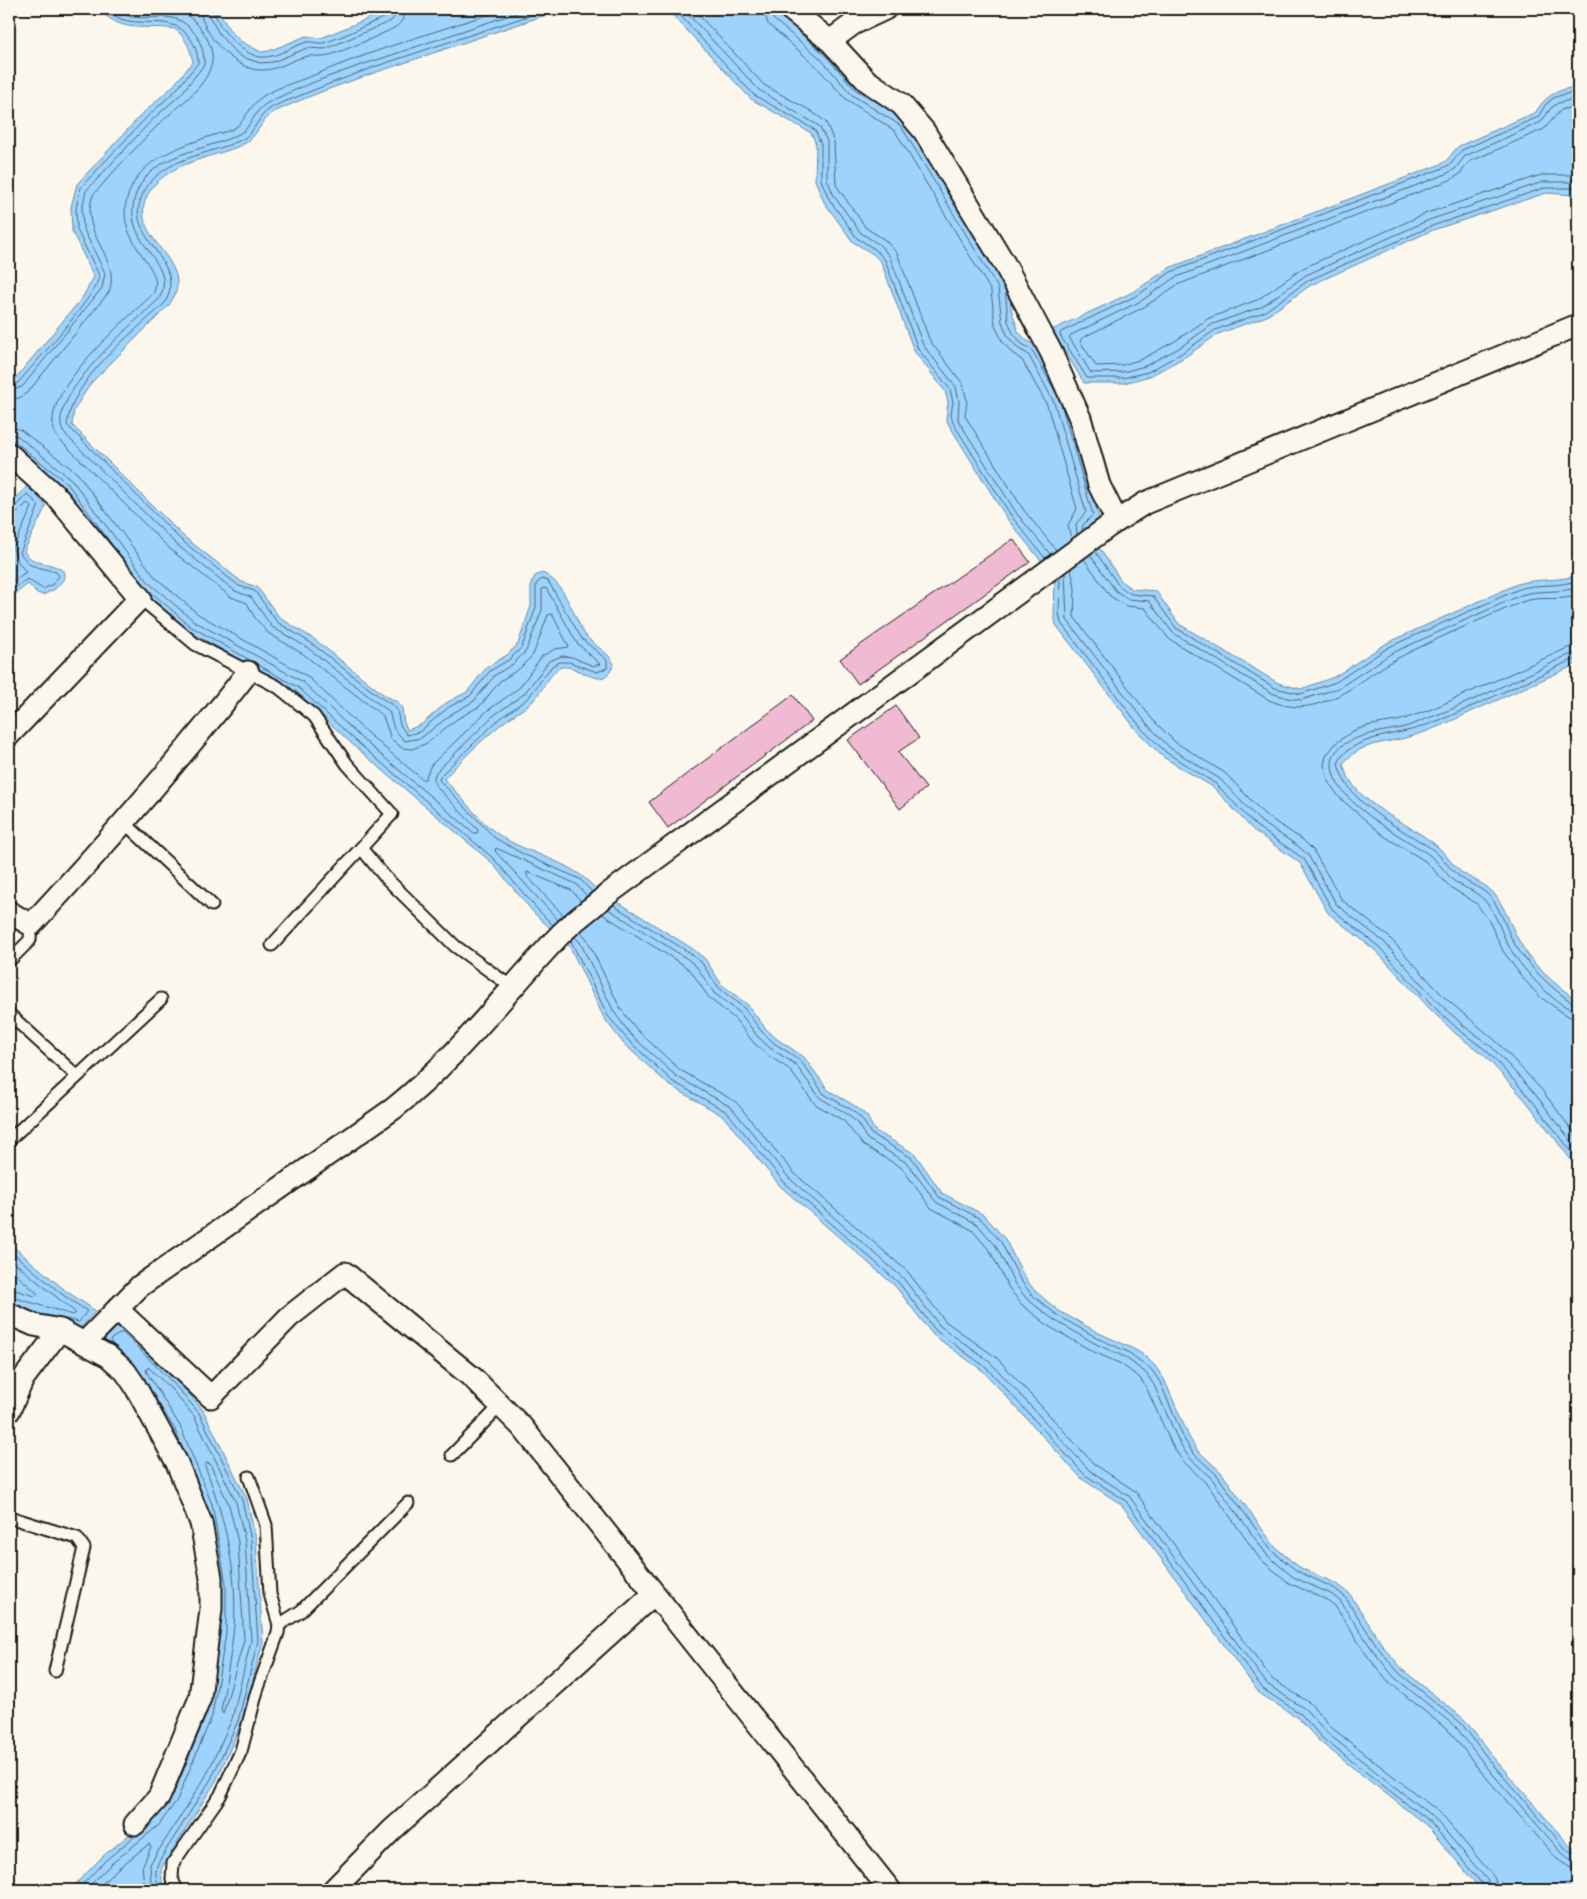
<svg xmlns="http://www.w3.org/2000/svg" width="1587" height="1899" viewBox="0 0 1587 1899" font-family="'Architects Daughter',sans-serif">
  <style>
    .water { fill: #9dd3fc; stroke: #698aa2 }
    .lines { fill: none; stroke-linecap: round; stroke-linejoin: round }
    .shore { stroke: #506576; stroke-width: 1 }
    .building { fill: #f0bad3; stroke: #1c1c1c }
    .service-casing { stroke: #1c1c1c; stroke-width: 15 }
    .minor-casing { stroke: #1c1c1c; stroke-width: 25 }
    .service { stroke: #fbf7ec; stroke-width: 11 }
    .minor { stroke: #fbf7ec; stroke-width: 21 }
  </style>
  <rect width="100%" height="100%" fill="#fbf7ec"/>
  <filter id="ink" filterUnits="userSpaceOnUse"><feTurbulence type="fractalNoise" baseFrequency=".02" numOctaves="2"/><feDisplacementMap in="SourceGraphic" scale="10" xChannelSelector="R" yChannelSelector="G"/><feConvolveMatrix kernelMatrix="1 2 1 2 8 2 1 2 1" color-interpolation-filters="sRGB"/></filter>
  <g filter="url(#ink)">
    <g class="water">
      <path d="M99,9H217L229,29L240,41L261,52L269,51L306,36L321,38L391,9H564C513,26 462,43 410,61C365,76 319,91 276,111C260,119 258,138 242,145C212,158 168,162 149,192C125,234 186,255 176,292C175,296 171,301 169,305L91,383L74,410L72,425L183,536L242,582L257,587L280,618L314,639L383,694L397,702L402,708L404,723L408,730L422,724L446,703L467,692L487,667L507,655L518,644L531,606V583L535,576L542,573C564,581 573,615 584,633C592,646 608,650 614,664C602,695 580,664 562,667C553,668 540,694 533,701C522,711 509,717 499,726C480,742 460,761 444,779C460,795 481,823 499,835C529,855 570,860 594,887L693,949L705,959L722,985L747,1004L766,1029L777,1039L804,1057L828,1090L855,1106L867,1116L874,1130L915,1154L942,1193L984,1215L1005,1239L1025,1278L1035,1291L1059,1311L1101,1334L1130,1347L1144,1355L1155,1366L1164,1379L1189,1437L1197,1450L1221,1472L1275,1547L1299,1567L1337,1584L1349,1593L1383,1646L1403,1670L1464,1719L1493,1757L1570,1846L1578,1851V1890H1481L1427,1826L1319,1741L1298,1718L1259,1693L1121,1504L1082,1479L983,1371L933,1335L895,1286L780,1186L723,1116L669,1085L623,1043L604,1018L570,947L534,913L491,862L354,746L296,691L187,630L141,591L64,487L9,444V380H14L82,298L94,277L72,231L71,207L77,184L143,113L173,86L193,62C190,48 186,38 175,29C144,24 123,35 99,9Z"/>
      <path d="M667,9H779L798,24L900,110L1009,285L1011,308L1018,331L1026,340L1036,346L1065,398L1099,518L1086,528L1122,582L1132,589L1156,591L1179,624L1278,683L1301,689L1334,677L1387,643L1517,584C1537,578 1558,582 1578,575V663L1575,665C1541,680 1507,696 1473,711C1451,721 1429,732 1405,738C1381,744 1359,743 1343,764C1355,807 1407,820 1438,847C1446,854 1452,865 1461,872C1469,878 1479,881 1487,887C1503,899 1509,923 1518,939C1532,966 1555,984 1578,1001V1169L1526,1101L1484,1055L1456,1034L1431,1010L1376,951L1328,913L1300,863L1253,830L1213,787L1163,757L1138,732L1056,625L1054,614L1055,578L1008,520L949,425L946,419L948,402L945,391L914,351L881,262L873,254L853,242L824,202L815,180L816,144L811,133L751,99Z"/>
      <path d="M1578,86V193L1573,195L1546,193L1433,230L1311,285L1267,316L1218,334L1185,357L1150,376L1124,383H1084L1052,330L1135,291L1169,268L1441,164C1450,160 1452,151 1459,146L1536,112C1546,94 1559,90 1578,86Z"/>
      <path d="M28,485L46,506L24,551C33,567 52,560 64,572V579L55,589L43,595L37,593L28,584L9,599V506Z"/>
      <path d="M9,1243L66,1291L96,1311L80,1328L53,1322L9,1306Z"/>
      <path d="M120,1323L179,1382L203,1410L247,1499L256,1539L263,1642L242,1722L216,1781L161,1869L162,1882L168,1890H70L103,1856L151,1817L202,1713L208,1543L102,1341Z"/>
    </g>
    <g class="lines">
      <g class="shore">
        <path d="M200,9C201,33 235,70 260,70C278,71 291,59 308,56C313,55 318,57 323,57C334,55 389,32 397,26C403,21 405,15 405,9"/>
        <path d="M207,9L209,16L220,35L232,49L242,57L260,63L273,62L307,48L325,49L391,21L396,15L397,9"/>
        <path d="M214,9C216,27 241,54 260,57C274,59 291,47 304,43C310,40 317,44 323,43C345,37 367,24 388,16L391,9"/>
        <path d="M549,9C492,28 436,46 380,65C352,75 326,85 299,96C290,100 279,103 271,108C257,116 255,134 241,140C209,155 164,157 145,190C117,237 189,258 165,303C132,334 72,378 67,425L180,539L239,586L255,591L277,622L311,643L380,697L394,706L397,710L400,725L407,735L419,732L449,707L470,696L490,671L510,659L522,647L536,607V584L542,579L548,581L582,639L607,660V668L597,672L569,662H560L552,666L528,698L497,721L441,775L439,780L495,838L523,854L580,879L592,892"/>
        <path d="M674,9L754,95L815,130L821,144V180L829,199L857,238L876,250L885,260L918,349L950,389L953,402L951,414L953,423L1012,517L1045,558"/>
        <path d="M683,9L759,90L819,126L827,141V179L834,196L861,233L880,245L890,257L923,345L956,387L959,401L958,420L1017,514L1050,554"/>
        <path d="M693,9L764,85L811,111L826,122L834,142L836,185L866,228L885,240L897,253L930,341L963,384L967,401L965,416L1023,509L1056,550"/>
        <path d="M763,9L768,24L814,64L846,99L895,131L991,291L995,325L1002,341L1012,353L1022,360L1047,405L1077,509L1068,525L1071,539"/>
        <path d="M770,9L773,19L820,58L852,95L901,126L998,288L1002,322L1008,337L1019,349L1028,354L1054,402L1086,512L1076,524L1077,535"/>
        <path d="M799,32L824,54L856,90L882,105"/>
        <path d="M1578,91L1555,97L1546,104L1538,117L1462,150L1451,164L1443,168L1171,272L1138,295L1061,332L1060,335L1087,378H1123L1148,372L1182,353L1215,330L1264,312L1309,280L1432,226L1544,188H1578"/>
        <path d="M1578,98L1558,103L1551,108L1541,122L1465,156L1455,169L1446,174L1174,278L1141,301L1071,335L1069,337L1091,373L1123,372L1145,366L1179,348L1213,324L1261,307L1306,275L1429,220L1543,182H1578"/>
        <path d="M1578,105L1561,110L1544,129L1469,162L1460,174L1450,180L1177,285L1144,307L1082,338L1080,341L1096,366L1122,365L1142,359L1175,341L1209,318L1257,300L1303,268L1427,213L1541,175H1578"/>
        <path d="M1005,289L1008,321L1013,333L1022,344L1032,350L1055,391"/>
        <path d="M9,385L18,383C32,366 101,291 99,275L77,230L76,208L81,187L147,117L177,89L198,63C198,54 195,45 190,38C169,8 131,36 106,9"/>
        <path d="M9,391L22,387L102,288L105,273L83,228L82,208L86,191L151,121L181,94L204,65C205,55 201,43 196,35C177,9 160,20 132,17C126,16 120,11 115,9"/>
        <path d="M9,399L19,398L28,392L109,292C122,256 78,236 93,195C114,171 136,147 158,125C175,108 201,92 210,69C219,50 199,19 181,12C166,6 148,10 132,9"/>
        <path d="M1062,407L1093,515L1083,525L1082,531"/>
        <path d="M9,426L21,430L77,473L155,577L198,614L307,676L366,732L422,779H425L431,765L487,711L519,688L542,656L555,649L569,647L552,614L548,615L533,655L519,669L500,681L480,706L457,719L425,744L412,749L402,748L391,739L383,716L303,654L268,633L255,618L247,603L231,597L171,550L58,438C29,400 128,318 153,294C169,265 106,241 131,188C145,157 182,146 211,136C219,133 229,132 236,127C245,121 250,105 263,96C278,87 296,82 312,76C375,49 441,30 505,9"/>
        <path d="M9,434L18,436L72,480L149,583L194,621L303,682L361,738L474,833H477L478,830L436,786L433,780L436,772L493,716L524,694L549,661L562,656L572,657L593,666L600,664L577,643L546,588L542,589V610L526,651L513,664L495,675L474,701L453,713L421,738L405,741L394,729L389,711L376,702L308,648L272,627L251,597L235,591L176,544L64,433C42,400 137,320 159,299C181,261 114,242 138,189C156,152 206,151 239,134C252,128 254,109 269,102C307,83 349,69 389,56C436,40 482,24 529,9"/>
        <path d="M9,440L14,441L67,483L115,549"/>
        <path d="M9,509L14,508L27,494L39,505L20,553L30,565L56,572L59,576L52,585L43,589L27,579L9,592"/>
        <path d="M9,516L17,513L27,503L32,507L13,549L18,562L26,572L9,584"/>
        <path d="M1095,551L1119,586L1131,594L1153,596L1176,628L1275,688L1301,694L1336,682L1389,647L1519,589C1538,583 1559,588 1578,580"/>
        <path d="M1090,555L1116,591L1128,599L1149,601L1173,633L1272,693L1287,698L1301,700L1339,688L1392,653L1521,595C1540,589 1560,594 1578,587"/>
        <path d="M1084,559L1110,596L1126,606L1145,608L1169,639L1269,700C1285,707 1300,709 1317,704C1347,696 1369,674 1396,659C1435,639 1481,619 1522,602C1540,595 1560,602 1578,595"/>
        <path d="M1071,569L1075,588L1074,617L1152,719L1175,742L1225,773L1265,815L1303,840L1313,850L1342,900L1389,937L1444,997L1497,1042L1541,1089L1578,1138"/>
        <path d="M1065,573L1067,620L1147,724L1170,748L1220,779L1260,821L1298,846L1308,855L1337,905L1384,942L1439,1003L1464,1026L1492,1047L1535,1094L1578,1150"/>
        <path d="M1060,577L1059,613L1061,623L1142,729L1167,753L1216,784L1256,826L1304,859L1332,909L1379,947L1434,1007L1459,1030L1487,1051L1530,1098L1578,1160"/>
        <path d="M150,591L190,626L299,688L357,742L494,859L538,910L553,925"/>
        <path d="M1578,646L1570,647L1432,709L1401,720L1367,726L1353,731L1336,743L1326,756L1324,765L1329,783L1340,798L1384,836L1425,861L1450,887L1476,903L1489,921L1503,951L1522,977L1540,997L1568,1016L1578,1019"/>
        <path d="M1578,653C1566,654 1551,664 1540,669C1502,686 1465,705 1426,719C1418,722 1410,726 1401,728C1383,732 1332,736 1332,764C1331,801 1402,836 1428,854C1438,861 1445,873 1454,881C1462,887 1473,890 1480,896C1495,908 1500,930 1508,945C1518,964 1557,1010 1578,1011"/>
        <path d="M1578,659C1565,661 1549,672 1536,677C1498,694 1461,713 1421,727C1399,735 1346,737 1338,764C1348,806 1400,827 1432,849C1442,856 1449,869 1459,876C1467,883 1477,886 1485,892C1501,905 1505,928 1515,945C1531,969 1550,987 1574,1004L1578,1005"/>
        <path d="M613,905L690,953L701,962L719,988L744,1008L762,1032L774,1043L800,1060L824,1094L852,1110L862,1119L871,1134L912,1158L939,1197L981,1219L1001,1242L1021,1281L1032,1295L1057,1315L1099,1339L1128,1352L1151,1369L1160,1382L1184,1439L1193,1453L1217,1475L1271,1550L1297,1571L1334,1588L1345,1597L1379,1649L1399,1673L1461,1723L1489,1760L1566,1849L1578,1855"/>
        <path d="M608,909L686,958L696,966L714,993L740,1013L758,1037L770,1048L795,1064L820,1098L849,1115L857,1123L867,1139L907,1163L936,1202L977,1224L996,1246L1015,1284L1027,1299L1054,1320L1096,1344L1125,1357L1146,1373L1154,1385L1179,1442L1188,1456L1212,1479L1267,1555L1293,1577L1331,1594L1340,1601L1374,1652L1394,1677L1456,1727L1484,1764L1562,1853L1571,1860L1578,1861"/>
        <path d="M602,914L682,964L691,971L709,998L735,1019L753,1042L766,1054L789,1069L815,1104L844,1121L863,1145L902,1168L931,1208L972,1230L990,1251L1009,1288L1022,1305L1050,1327L1092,1351L1121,1364L1140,1378L1147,1389L1172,1445L1182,1460L1207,1484L1260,1559L1289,1583L1327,1600L1335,1606L1368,1657L1389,1682L1451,1733L1478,1768L1557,1859L1569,1867L1578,1869"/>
        <path d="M563,915L527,876V872L571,890L581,901"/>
        <path d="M558,920L495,851L496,848L576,884L587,896"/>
        <path d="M581,932L587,939L620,1008L637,1030L680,1070L736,1102L794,1173L908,1272L945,1321L997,1358L1094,1464L1135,1491L1272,1679L1310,1703L1332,1728L1439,1812L1494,1877L1498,1890"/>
        <path d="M575,937L580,942L614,1012L631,1035L676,1076L731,1107L789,1178L903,1278L940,1326L991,1363L1089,1470L1129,1496L1267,1684L1305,1709L1327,1733L1434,1818L1488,1881L1491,1890"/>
        <path d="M571,941L608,1016L627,1039L672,1081L727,1112L784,1182L899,1283L936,1331L987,1368L1085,1475L1125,1500L1263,1689L1301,1714L1322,1738L1430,1822L1483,1885L1484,1890"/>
        <path d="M9,1250L63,1295L87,1311L79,1322L65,1319"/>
        <path d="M9,1258L76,1313L73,1315L9,1296"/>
        <path d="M9,1268L38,1294L35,1296L9,1288"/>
        <path d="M113,1345L110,1340L122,1332L175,1385L199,1413L242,1500L251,1540L258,1641L238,1721L211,1779L159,1861C154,1871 155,1881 162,1890"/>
        <path d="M154,1396L174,1428L185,1454"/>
        <path d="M207,1463L210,1464L229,1505L238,1542L244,1640L223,1714L221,1711C225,1686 230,1661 233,1635C240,1579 225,1518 205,1466Z"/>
        <path d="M172,1798L207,1713"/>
        <path d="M77,1890L106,1860L136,1835"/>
        <path d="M85,1890L111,1864L159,1825L177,1800L212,1716L226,1633V1584L212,1504L180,1426L146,1371L148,1367L171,1389L194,1416L236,1502L245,1541L251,1641L232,1719L206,1776L150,1864L151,1883L154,1890"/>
        <path d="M96,1890L116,1870L149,1844L151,1847L142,1867L145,1890"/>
      </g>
    </g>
    <g class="building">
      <path d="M1013,539L1030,562L858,684L840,659Z"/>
      <path d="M793,695L812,721L668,828L649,802Z"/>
      <path d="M896,706L919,738L898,752L926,788L900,809L848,740Z"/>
    </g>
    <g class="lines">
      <g class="service-casing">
        <g id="service">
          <path d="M140,598L195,644L278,687L314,716L347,764L392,814L361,848L385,877L455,946L513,988"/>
          <path d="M125,823L212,905"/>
          <path d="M272,945L361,848"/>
          <path d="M9,961L30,940L31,925"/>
          <path d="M9,1014L77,1076"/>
          <path d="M9,1140L161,999"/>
          <path d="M452,1455L501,1405"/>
          <path d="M9,1517L77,1538L84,1548L55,1671"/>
          <path d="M279,1625L301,1611L408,1503"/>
          <path d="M177,1890L172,1879L173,1863L220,1796L241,1751L257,1691L278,1633L279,1625L270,1594L266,1525L249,1477"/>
        </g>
      </g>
      <g class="minor-casing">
        <g id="minor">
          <path d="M790,9L830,41L866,80L901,104L924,131L1004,263L1051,352L1080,418L1099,485L1117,521"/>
          <path d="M830,41L853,24L885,9"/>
          <path d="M9,454L57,497L140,598L9,735"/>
          <path d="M9,912L31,925C107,843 180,760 248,672"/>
          <path d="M117,1309L211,1397L289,1317L345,1273L473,1378L522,1427L890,1890"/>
          <path d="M9,1314L34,1325L60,1330L108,1356L125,1371L134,1384L177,1463L201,1523L211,1578V1609L200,1698L159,1797L135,1824"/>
          <path d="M84,1343L140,1286L393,1109C455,1060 502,997 556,939C571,922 591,909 608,894L1109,526L1145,503L1578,325"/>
          <path d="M9,1411L23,1379L60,1330"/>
          <path d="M333,1890L391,1831L654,1594"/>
        </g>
      </g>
      <use href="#service" class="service"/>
      <use href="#minor" class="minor"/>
    </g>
  </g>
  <rect width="1587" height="1899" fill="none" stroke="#fbf7ec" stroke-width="30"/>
  <rect x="15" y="15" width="1557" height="1869" fill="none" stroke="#1c1c1c" stroke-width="2" filter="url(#ink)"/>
</svg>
